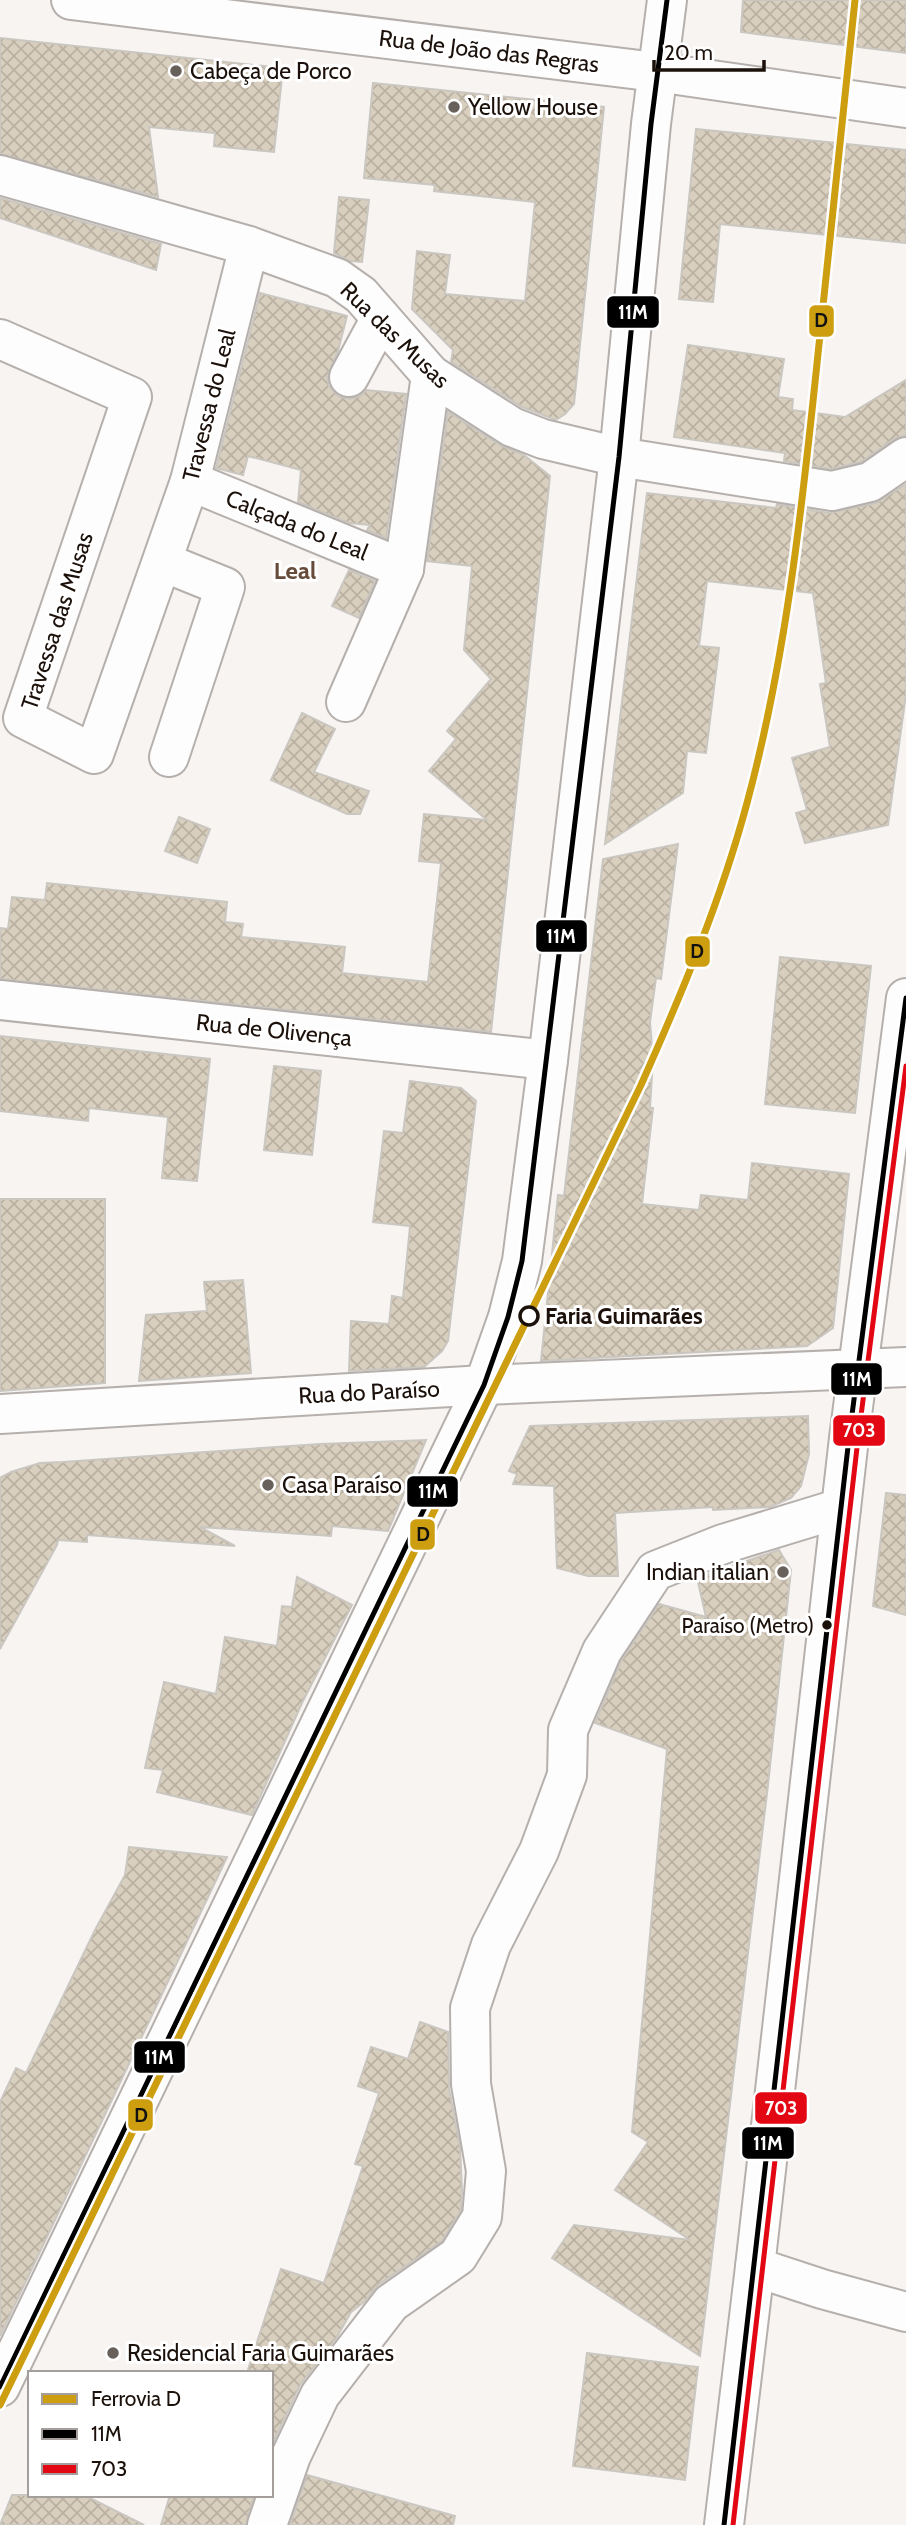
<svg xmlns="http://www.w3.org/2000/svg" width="906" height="2525" viewBox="0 0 906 2525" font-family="Cabin,sans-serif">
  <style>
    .building { fill: url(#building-cross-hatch); stroke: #cac6c0; stroke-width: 2 }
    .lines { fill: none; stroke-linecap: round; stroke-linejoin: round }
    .minor-casing { stroke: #b6b0ac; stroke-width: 42 }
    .major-casing { stroke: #b6b0ac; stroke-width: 42 }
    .minor { stroke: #fefdfd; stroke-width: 38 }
    .major { stroke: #fefdfd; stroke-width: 38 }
    .bus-1-casing { stroke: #fff; stroke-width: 10 }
    .bus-2-casing { stroke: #fff; stroke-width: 10 }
    .bus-1 { stroke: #000; stroke-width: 5 }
    .bus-2 { stroke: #e30613; stroke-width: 5 }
    .rail-1-casing { stroke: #fff; stroke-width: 12 }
    .rail-1 { stroke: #cd9e10; stroke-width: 7 }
    .poi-dot { fill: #68605b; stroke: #fff; stroke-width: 2.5 }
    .stop-dot { fill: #fff; stroke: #1b100a; stroke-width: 3.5 }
    .bus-dot { fill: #1b100a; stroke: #fff; stroke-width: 2.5 }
    .labels { text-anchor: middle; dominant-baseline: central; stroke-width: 6; stroke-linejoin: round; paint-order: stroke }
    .bus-label { font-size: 21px; fill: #1b100a; stroke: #fff; text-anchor: end }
    .street-label { font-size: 23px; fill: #1b100a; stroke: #fff }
    .poi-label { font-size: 23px; fill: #1b100a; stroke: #fff; text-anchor: start }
    .stop-label { font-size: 23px; font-weight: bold; fill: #1b100a; stroke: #fff; text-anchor: start }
    .neighbourhood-label { font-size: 24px; font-weight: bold; fill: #664b3b; stroke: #fff }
    .line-badge { stroke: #fff; stroke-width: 2.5 }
    .badge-label { font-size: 19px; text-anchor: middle; font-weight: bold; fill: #fff }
    .pale-badge-label { font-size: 19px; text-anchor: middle; font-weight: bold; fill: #111 }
  </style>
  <defs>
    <pattern id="building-cross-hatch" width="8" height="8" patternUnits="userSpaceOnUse" patternTransform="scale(1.75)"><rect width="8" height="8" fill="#d9cfbe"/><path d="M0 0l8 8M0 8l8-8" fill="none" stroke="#bab1a2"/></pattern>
  </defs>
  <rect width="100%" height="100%" fill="#f7f4f2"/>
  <g class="building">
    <path d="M743,0H906V53L741,32Z"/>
    <path d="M0,38L283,68L274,152L214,146L215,133L149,127L158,197L0,154Z"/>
    <path d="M373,83L604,107L574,404L565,414L556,420L522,407L451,362L453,350L412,309L417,251L450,255L445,294L525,301L535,202L434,191L435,185L364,178Z"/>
    <path d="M696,129L906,150V243L720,224L713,302L679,299Z"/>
    <path d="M339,197L369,200L362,262L350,261L334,253Z"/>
    <path d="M0,198L161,244L156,270L0,218Z"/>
    <path d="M260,293L347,316L338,351L327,377L329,386L338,396L350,399L360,396L366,390L406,394L386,538L367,530L370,525L349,523L298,502L301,470L248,456L243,475L216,468Z"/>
    <path d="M688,345L784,359L778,397L793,399L792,410L845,417L906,380V435L894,439L861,462L831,469L784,461L785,453L674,437Z"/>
    <path d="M448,412L500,445L524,455L550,476L491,1032L0,979V928L8,929L12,897L45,900L47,883L227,902L225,922L243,924L241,937L345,947L342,973L428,982L441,863L419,861L424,814L487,820L429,771L456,739L447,731L491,679L464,650L472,566L427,561Z"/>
    <path d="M906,484V694L888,825L805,843L796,813L807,810L792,758L830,747L820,684L826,683L813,593L707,581L699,646L719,648L706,753L687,751L683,793L605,844L647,493L776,508L777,504L829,513L876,503Z"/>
    <path d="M349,570L375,581L359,618L332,606Z"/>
    <path d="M302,713L335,729L314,772L369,791L360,814H347L271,780Z"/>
    <path d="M179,817L210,829L197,863L165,851Z"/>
    <path d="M678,844L661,979L656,978L650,1022L653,1059L650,1108H653L642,1204L699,1210L701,1195L748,1200L752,1163L849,1174L833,1328L807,1346L541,1361L558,1195L564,1196L603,859Z"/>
    <path d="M780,957L871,966L855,1113L765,1104Z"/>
    <path d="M0,1036L210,1059L197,1181L162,1178L168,1117L89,1108L88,1121L0,1111Z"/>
    <path d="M274,1066L321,1071L312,1155L264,1150Z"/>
    <path d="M410,1081L461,1088L476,1101L448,1341L442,1351L424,1367L349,1371L351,1321L389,1324L392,1296L403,1298L410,1226L373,1222L384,1131L403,1133Z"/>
    <path d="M0,1199H105V1383L0,1391Z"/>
    <path d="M243,1280L251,1373L139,1381L146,1315L207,1311L204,1282Z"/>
    <path d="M808,1416L809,1454L801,1486L791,1498L770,1507L713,1510V1507L615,1513L618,1576H588L557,1568L554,1486L513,1484L517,1474L509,1471L530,1426Z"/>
    <path d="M426,1440L388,1531L332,1526L331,1536L200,1527L235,1546L87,1535V1542L58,1540L57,1545L0,1649V1478L11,1472L40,1463L63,1462L320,1444Z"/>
    <path d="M886,1493L906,1495V1615L873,1606Z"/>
    <path d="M779,1550L791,1570L768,1785L700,2356L552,2258L574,2225L690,2240L615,2190L648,2142L632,2132L667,1749L595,1723L621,1661L659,1604L706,1617L697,1578Z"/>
    <path d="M297,1577L352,1605L302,1703L252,1815L157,1792L163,1770L145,1768L164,1682L216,1694L225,1637L277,1646L282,1606L292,1607Z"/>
    <path d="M129,1847L227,1857L0,2336V2102L16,2068L26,2073L95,1930L125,1875Z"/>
    <path d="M420,2022L448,2032L449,2088L460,2147L462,2190L461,2210L442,2241L378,2285L364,2302L351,2312L337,2337L300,2385L271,2447V2373H247L281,2269L324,2283L363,2166L355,2164L379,2093L358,2086L371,2047L408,2059Z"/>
    <path d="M587,2353L698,2367L685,2480L573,2466Z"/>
    <path d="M307,2475L455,2516L453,2525H290Z"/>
    <path d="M12,2495H84L144,2525H0Z"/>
    <path d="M170,2495H254L246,2525H161Z"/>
  </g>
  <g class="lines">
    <g class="minor-casing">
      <g id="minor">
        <path d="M71,0L656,72L906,108"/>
        <path d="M0,175L249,246L337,278L361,295L431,375L512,427L543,439L619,457L832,491L870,482L906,457"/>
        <path d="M0,339L132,397L23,718L94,754L190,481L249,246"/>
        <path d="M349,377L381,318"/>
        <path d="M190,481L404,569"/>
        <path d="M163,562L225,587L169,757"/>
        <path d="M346,702L404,569L431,375"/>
        <path d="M0,1000L548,1060"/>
        <path d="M0,1414L484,1385L906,1367"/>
        <path d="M755,2267L822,2289L906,2312"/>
        <path d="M267,2525L291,2456L320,2395L391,2303L458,2256L482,2217L486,2171L471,2084L470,2008L491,1945L539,1851L567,1775L568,1730L602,1651L655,1571L723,1544L841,1508"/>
      </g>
    </g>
    <g class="major-casing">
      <g id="major">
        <path d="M0,2387L484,1385L508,1317L522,1261L548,1060L619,457L651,124L667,0"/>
        <path d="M724,2525L755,2267L849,1438L906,998"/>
      </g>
    </g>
    <use href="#minor" class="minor"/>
    <use href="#major" class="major"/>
    <g class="bus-1-casing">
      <g id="bus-1">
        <path d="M0,2387L484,1385L508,1317L522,1261L619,457L651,124L667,0"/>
        <path d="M724,2525L849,1438L906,998"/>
      </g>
    </g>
    <g class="bus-2-casing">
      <path id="bus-2" d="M733,2525L858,1439L906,1066"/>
    </g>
    <use href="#bus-1" class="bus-1"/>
    <use href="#bus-2" class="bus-2"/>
    <g class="rail-1-casing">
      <path id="rail-1" d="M0,2405L641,1085C682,993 721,900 747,803C785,662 801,517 816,373C829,248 842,124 855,0"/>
    </g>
    <use href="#rail-1" class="rail-1"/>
  </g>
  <g class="poi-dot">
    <circle cx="176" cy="71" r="7"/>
    <circle cx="454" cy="107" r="7"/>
    <circle cx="268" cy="1485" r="7"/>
    <circle cx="783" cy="1572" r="7"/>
    <circle cx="113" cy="2353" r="7"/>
  </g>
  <circle class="stop-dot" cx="529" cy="1316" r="9"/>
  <circle class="bus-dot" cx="827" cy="1625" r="6"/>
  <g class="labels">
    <g class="bus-label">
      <text x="814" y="1625">Paraíso (Metro)</text>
    </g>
    <g class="street-label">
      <text transform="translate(489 51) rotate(7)">Rua de João das Regras</text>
      <text transform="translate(395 335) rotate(44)">Rua das Musas</text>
      <text transform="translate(209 405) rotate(-76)">Travessa do Leal</text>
      <text transform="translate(297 525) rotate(22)">Calçada do Leal</text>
      <text transform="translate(57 621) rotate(-72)">Travessa das Musas</text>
      <text transform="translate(274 1030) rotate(6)">Rua de Olivença</text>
      <text transform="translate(369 1392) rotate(-3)">Rua do Paraíso</text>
    </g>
    <g class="poi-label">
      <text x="190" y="71">Cabeça de Porco</text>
      <text x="468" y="107">Yellow House</text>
      <text x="282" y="1485">Casa Paraíso</text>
      <text x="769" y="1572" text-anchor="end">Indian italian</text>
      <text x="127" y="2353">Residencial Faria Guimarães</text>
    </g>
    <g class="stop-label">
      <text x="545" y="1316">Faria Guimarães</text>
    </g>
    <g class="neighbourhood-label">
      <text x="295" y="570">Leal</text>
    </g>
  </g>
  <g class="line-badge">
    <rect x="606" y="295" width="54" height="34" rx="7" fill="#000"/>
    <rect x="808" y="304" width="27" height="34" rx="7" fill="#cd9e10"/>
    <rect x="535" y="919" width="53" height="34" rx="7" fill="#000"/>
    <rect x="684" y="935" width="27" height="33" rx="7" fill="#cd9e10"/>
    <rect x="830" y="1362" width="53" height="34" rx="7" fill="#000"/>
    <rect x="832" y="1414" width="54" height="33" rx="7" fill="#e30613"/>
    <rect x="406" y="1475" width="53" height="33" rx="7" fill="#000"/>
    <rect x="409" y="1518" width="27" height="33" rx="7" fill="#cd9e10"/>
    <rect x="133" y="2040" width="53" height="34" rx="7" fill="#000"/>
    <rect x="754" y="2091" width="54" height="34" rx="7" fill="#e30613"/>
    <rect x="127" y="2098" width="27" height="34" rx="7" fill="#cd9e10"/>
    <rect x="741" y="2126" width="54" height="34" rx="7" fill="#000"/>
  </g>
  <g class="badge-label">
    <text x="633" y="319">11M</text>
    <text x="561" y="943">11M</text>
    <text x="857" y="1386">11M</text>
    <text x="859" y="1437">703</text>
    <text x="433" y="1498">11M</text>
    <text x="159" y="2064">11M</text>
    <text x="781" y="2115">703</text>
    <text x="768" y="2150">11M</text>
  </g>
  <g class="pale-badge-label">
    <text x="821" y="327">D</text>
    <text x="697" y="958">D</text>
    <text x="423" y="1541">D</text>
    <text x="141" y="2122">D</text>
  </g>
  <rect x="28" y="2371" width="245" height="126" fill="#ffffff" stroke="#a49f9d" stroke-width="2"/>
  <rect x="42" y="2394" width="35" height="10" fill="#cd9e10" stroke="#a49f9d" stroke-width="2"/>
  <text x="91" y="2406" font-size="21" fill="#1b100a">Ferrovia D</text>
  <rect x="42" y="2429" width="35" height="10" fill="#000000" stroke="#a49f9d" stroke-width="2"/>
  <text x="91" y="2441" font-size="21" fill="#1b100a">11M</text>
  <rect x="42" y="2464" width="35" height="10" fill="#e30613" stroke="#a49f9d" stroke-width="2"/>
  <text x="91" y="2476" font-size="21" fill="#1b100a">703</text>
  <path d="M654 60v10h110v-10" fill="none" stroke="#1b100a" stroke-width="3.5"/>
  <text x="664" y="60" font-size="21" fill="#1b100a" stroke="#ffffff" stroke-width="5" paint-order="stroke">20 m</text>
</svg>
